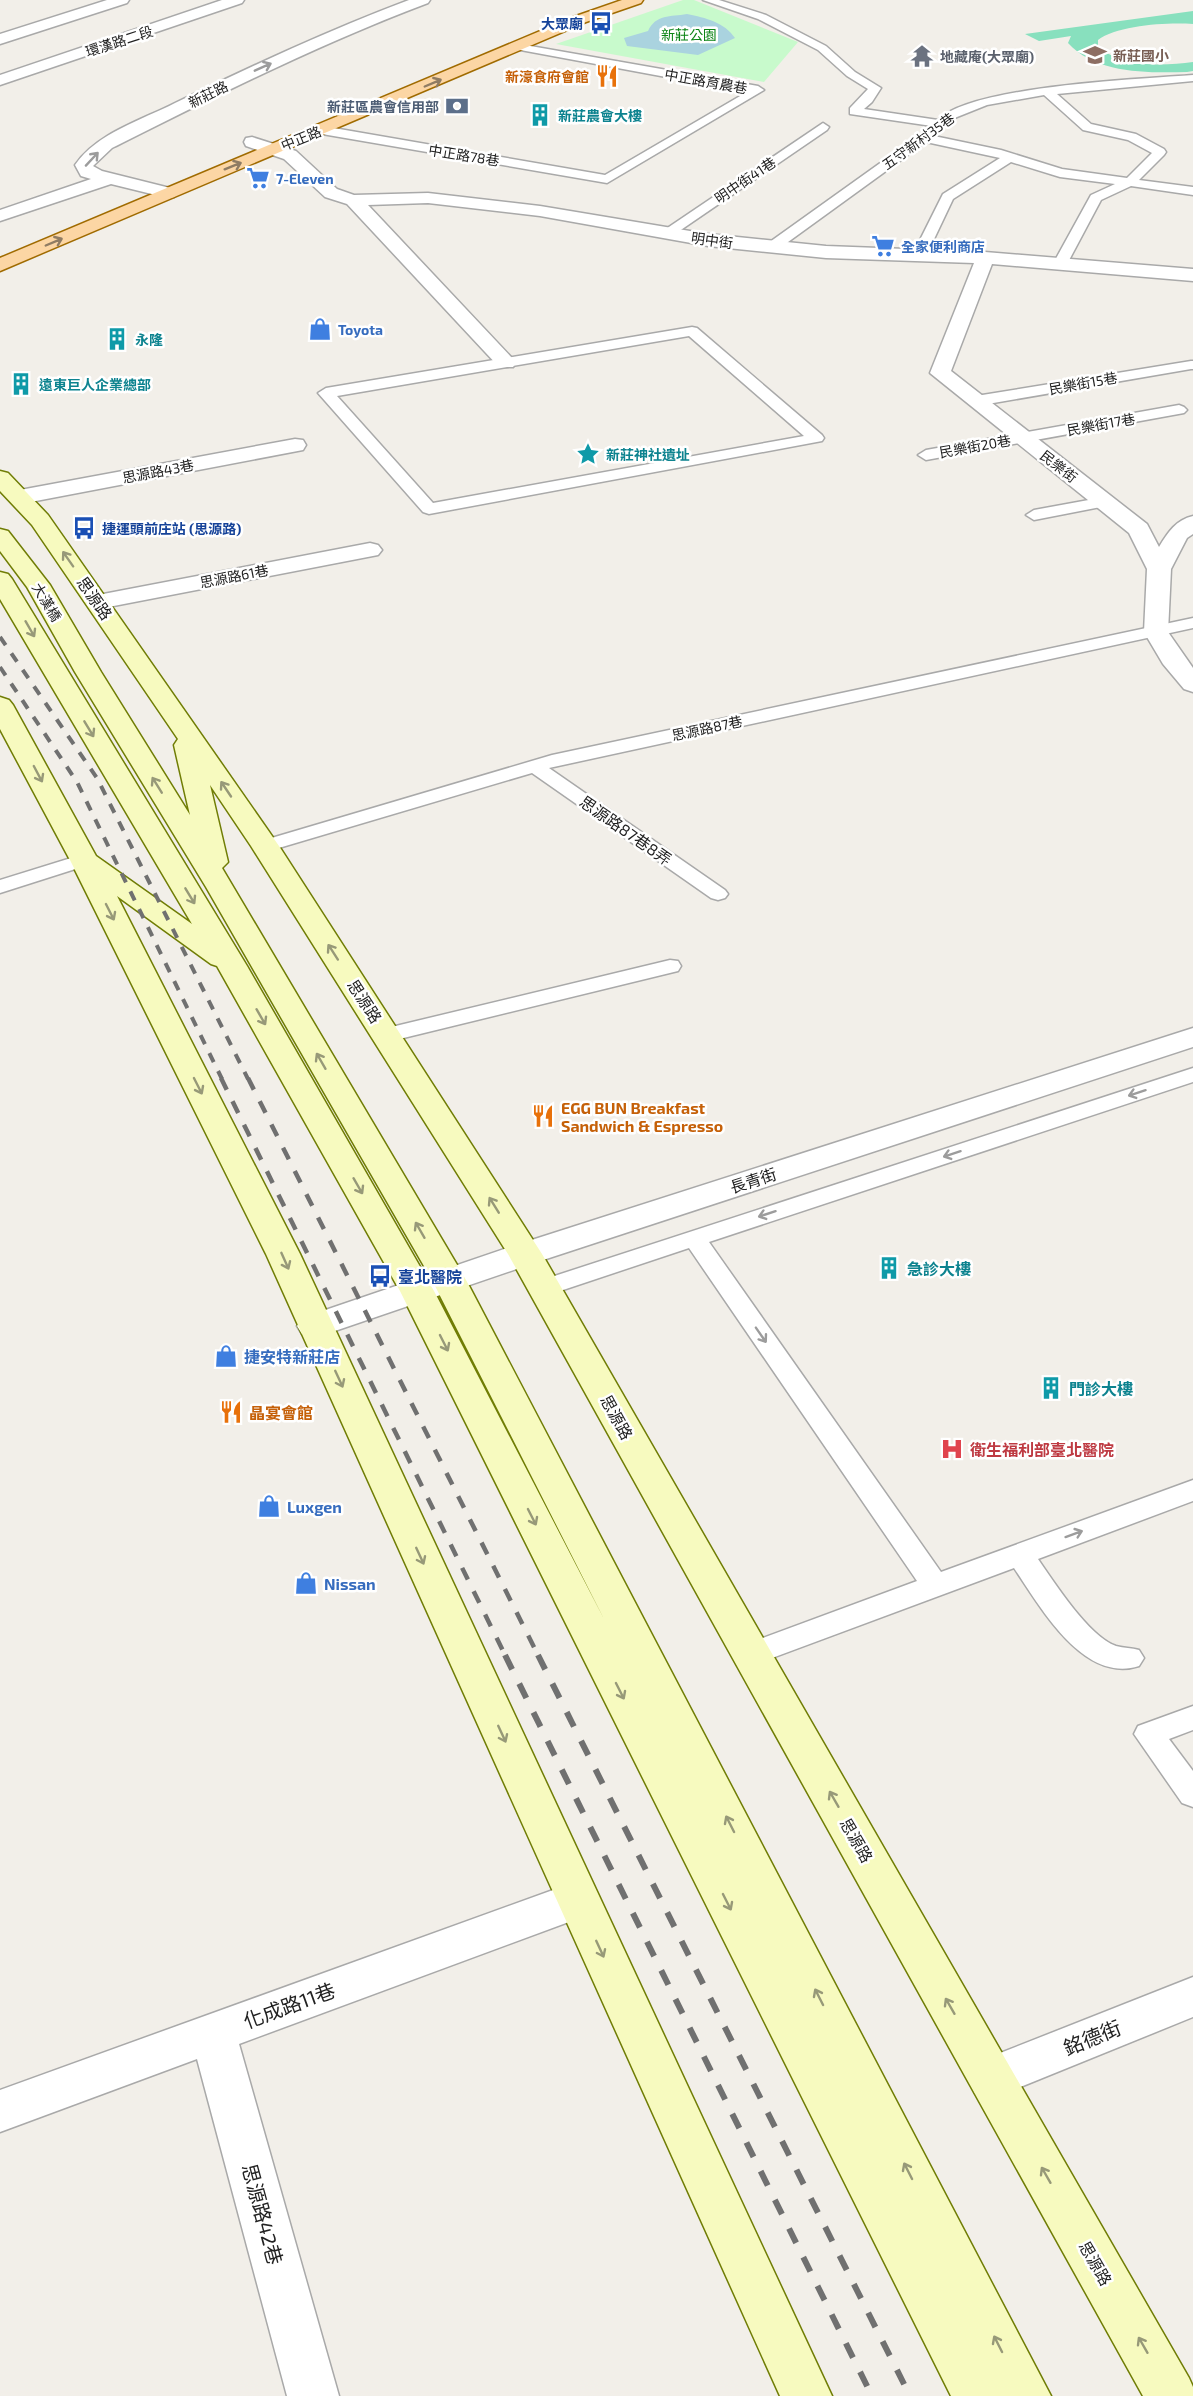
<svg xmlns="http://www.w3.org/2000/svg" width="1193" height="2396" viewBox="0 0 1193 2396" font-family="'Exo 2','Noto Sans TC',sans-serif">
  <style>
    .park { fill: #c8facc }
    .pitch { fill: #88e0be }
    .water { fill: #aad3df }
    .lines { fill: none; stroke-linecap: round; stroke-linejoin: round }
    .service-casing { stroke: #a9a9a9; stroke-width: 3 }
    .minor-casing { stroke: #a9a9a9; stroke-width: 3 }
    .tertiary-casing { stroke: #a9a9a9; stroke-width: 3 }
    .secondary-casing { stroke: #707d05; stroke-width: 3 }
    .primary-casing { stroke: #a06b00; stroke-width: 3 }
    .service { fill: #fff; fill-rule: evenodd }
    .minor { fill: #fff; fill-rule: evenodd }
    .tertiary { fill: #fff; fill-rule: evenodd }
    .secondary { fill: #f7fabf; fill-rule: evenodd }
    .primary { fill: #fcd6a4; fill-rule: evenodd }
    .rail-far2 { stroke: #707070; stroke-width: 4; stroke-dasharray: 10 10; stroke-linecap: butt }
    .rail-far1 { stroke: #707070; stroke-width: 4.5; stroke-dasharray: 13 13; stroke-linecap: butt }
    .rail { stroke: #707070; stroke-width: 6; stroke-dasharray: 16 16; stroke-linecap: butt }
    .oneway { stroke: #9c9c9c }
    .oneway2 { stroke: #8f7c63 }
    .oneway3 { stroke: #979978 }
    .labels { text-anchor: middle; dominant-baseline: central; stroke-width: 5; stroke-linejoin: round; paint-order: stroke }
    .far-transit-label { font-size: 14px; font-weight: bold; fill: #164399; stroke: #fff; text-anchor: end }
    .far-park-label { font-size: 14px; fill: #0c8416; stroke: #fff }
    .far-street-label { font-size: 14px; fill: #222; stroke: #fff }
    .far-education-label { font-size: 14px; font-weight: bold; fill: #785e54; stroke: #fff; text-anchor: start }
    .far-worship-label { font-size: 14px; font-weight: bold; fill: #5b616d; stroke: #fff; text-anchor: start }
    .far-food-label { font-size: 14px; font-weight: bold; fill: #c56008; stroke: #fff; text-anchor: end }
    .far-service-label { font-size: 14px; font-weight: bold; fill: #4e5e75; stroke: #fff; text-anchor: end }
    .far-culture-label { font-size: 14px; font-weight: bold; fill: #0d838f; stroke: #fff; text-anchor: start }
    .far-shop-label { font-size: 14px; font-weight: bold; fill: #366cbe; stroke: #fff; text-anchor: start }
    .street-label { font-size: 16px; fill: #222; stroke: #fff }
    .food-label { font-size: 16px; font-weight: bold; fill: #c56008; stroke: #fff; text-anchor: start }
    .culture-label { font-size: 16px; font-weight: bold; fill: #0d838f; stroke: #fff; text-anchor: start }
    .transit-label { font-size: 16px; font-weight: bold; fill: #164399; stroke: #fff; text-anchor: start }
    .shop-label { font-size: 16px; font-weight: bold; fill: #366cbe; stroke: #fff; text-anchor: start }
    .health-label { font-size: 16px; font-weight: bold; fill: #be3a42; stroke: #fff; text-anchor: start }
    .near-street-label { font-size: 20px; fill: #222; stroke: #fff }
  </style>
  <rect width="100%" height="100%" fill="#f2efe9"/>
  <path class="park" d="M683,0H694L798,42L764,82L556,44Z"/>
  <path class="pitch" d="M1193,11V24C1169,22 1117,25 1098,40V46C1121,68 1163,66 1193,62V71L1187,72C1148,73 1096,74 1068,43L1071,36L1039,41L1025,34Z"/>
  <path class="water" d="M687,14C706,18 724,22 735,38L698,55L627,46L624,38L648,31C656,14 670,17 687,14Z"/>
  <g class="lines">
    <g class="service-casing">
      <g id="service">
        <path d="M703,0H719L766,15L826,46L855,72L881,88L872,102L864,109L938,120C970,86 1141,79 1193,75V81L1057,94L1091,124L1136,134L1164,149L1166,152L1164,155L1139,180L1193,187V195L1131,186L1101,200L1067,264L1060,268L1053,264L1091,195L1115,184L1060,177L1011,162L953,199L926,256L919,260L912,256L943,194L1000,158L926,142L777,250H767L765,247L767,244L932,126L850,114V108L868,89L847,76L818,50L758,19ZM1044,95L1083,130L1128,140L1152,153L1127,178L1062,169L1001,150L934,136L952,119L987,105Z"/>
        <path d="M519,44L758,86L764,90L607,183L322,134L316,130L322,126L605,175L747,92L515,49V45Z"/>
        <path d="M823,123L829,127L827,130L672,236L667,237L660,233Z"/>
        <path d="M692,327L697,328L822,435L824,438L822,441L429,514L423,512L318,393L326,388ZM689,336L804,436L433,503L337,396Z"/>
        <path d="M1191,361H1193V369H1191L976,406L968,401L976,396Z"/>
        <path d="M1179,405L1184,407L1187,410L1184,413L926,460L918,455L926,450Z"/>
        <path d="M1105,497L1113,502L1111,505L1034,520L1026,515L1034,510Z"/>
        <path d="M1193,618V628L549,768L725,890L728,894L725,898L718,900L711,898L532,773L272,850H258L255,846L258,842L552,755Z"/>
        <path d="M84,854L91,856L94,860L91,864L0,893V880Z"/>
        <path d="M670,960L678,961L681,966L678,971L387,1042L379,1040L376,1035L379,1030Z"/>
        <path d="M1193,1068V1082L709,1242L941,1572L1193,1480V1501L1038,1559C1054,1582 1089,1637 1116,1646C1124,1648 1132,1648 1139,1650L1144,1658L1139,1666C1083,1684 1040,1606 1014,1568L761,1662L751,1665L741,1662L736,1654L741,1646L917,1581L689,1248L545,1296L536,1294L533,1288L536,1282Z"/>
        <path d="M1193,1706V1730L1169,1739L1193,1771V1807L1182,1803L1134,1734L1138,1726Z"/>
      </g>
    </g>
    <g class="minor-casing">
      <g id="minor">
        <path d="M409,0H430L428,3C319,44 216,96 112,148L93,166L102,171L174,189L177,193L174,197L168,198L111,184L0,221V210L91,179L81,176L75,165C97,133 142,120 175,103C252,66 329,30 409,0Z"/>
        <path d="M252,137L296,151L337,189L354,195L428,193L540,206L708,234L826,246L985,252L1193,269V281L992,264L951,371L1147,524L1159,547C1168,532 1176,520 1193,516V534L1187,538L1171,569L1168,632L1193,668V692L1184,689L1163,664L1144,632L1147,569L1129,533L930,373L974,263L826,258L708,246L540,216L428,203L368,205L513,359L516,363L513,367H499L347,204L325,197L284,159L246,146L244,142L246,138Z"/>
        <path d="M295,439L303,440L306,445L303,450L20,504L12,502L9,497L12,492L20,490Z"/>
        <path d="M370,543L378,545L382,550L378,555L98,609L90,607L86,602L90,597L98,595Z"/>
        <path d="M1193,1028V1047L537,1262L326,1334L314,1338L302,1334L297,1326L302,1318L513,1246Z"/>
        <path d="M578,1881L593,1887L600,1900L593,1913L239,2044L339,2396H287L197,2059L0,2132V2090Z"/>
        <path d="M1193,1977V2017L991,2099L975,2093L968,2078L975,2063Z"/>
      </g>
    </g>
    <g class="tertiary-casing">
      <g id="tertiary">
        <path d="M107,0H129L127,3L0,44V34Z"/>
        <path d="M222,0H244L242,3L0,85V75Z"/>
      </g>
    </g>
    <g class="secondary-casing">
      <path id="secondary" d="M0,471L8,473L48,515L279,846L542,1254L1189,2378L1193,2387V2396H1143L508,1254L251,846L210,785L228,862L222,868L466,1280L1051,2396H951L400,1291L217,966L211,964L117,896L300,1254L832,2396H780L266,1254L70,860L0,729V697L9,700L13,705L96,856L192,924L0,599V572L8,574L12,579L247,966L434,1291L605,1621L432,1280L206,887L75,672L27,587L0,551V529L8,531L50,585L101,672L190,815L174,745L178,739L32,525L0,491Z"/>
    </g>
    <g class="primary-casing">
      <path id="primary" d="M622,0H643L641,3L586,22L0,271V258L576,16Z"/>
    </g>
    <use href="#service" class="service"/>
    <use href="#minor" class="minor"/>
    <use href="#tertiary" class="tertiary"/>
    <use href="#secondary" class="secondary"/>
    <use href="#primary" class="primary"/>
    <g class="rail-far2">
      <path d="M0,637L97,778L248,1079"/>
      <path d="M0,667L77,782L222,1079"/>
    </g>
    <g class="rail-far1">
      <path d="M221,1078L506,1657"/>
      <path d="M248,1078L539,1657"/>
    </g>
    <g class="rail">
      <path d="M505,1655L872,2396"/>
      <path d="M538,1655L910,2396"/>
    </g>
  </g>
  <defs><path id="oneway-shaft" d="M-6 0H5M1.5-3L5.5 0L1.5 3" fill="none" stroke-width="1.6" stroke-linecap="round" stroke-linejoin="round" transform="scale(1.5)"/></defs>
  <g class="oneway">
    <use href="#oneway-shaft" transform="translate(263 67) rotate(-24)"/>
    <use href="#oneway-shaft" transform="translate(92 159) rotate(-47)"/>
    <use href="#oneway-shaft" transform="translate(1137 1093) rotate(162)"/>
    <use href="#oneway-shaft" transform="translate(952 1154) rotate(162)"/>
    <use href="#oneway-shaft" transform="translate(767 1214) rotate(162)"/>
    <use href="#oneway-shaft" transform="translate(761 1335) rotate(55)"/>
    <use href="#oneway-shaft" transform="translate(1074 1534) rotate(-20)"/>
  </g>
  <g class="oneway2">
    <use href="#oneway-shaft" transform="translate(433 83) rotate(-23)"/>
    <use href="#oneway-shaft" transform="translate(233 166) rotate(-22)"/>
    <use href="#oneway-shaft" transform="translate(54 242) rotate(-23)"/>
  </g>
  <g class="oneway3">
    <use href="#oneway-shaft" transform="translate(68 559) rotate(-125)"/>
    <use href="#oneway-shaft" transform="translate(30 629) rotate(60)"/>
    <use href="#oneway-shaft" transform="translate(89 729) rotate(59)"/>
    <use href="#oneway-shaft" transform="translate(38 774) rotate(62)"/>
    <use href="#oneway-shaft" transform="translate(157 785) rotate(-122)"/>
    <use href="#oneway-shaft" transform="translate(226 789) rotate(-124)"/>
    <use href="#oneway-shaft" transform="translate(190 896) rotate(59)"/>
    <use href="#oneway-shaft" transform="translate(110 912) rotate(63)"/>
    <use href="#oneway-shaft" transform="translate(333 952) rotate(-123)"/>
    <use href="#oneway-shaft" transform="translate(261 1017) rotate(60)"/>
    <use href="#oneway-shaft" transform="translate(321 1061) rotate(-120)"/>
    <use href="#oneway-shaft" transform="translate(198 1086) rotate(63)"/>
    <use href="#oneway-shaft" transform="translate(358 1186) rotate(60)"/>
    <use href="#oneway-shaft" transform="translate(494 1205) rotate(-122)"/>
    <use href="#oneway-shaft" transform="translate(420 1230) rotate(-120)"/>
    <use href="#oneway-shaft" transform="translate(285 1261) rotate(66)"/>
    <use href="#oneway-shaft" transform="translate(444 1343) rotate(63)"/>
    <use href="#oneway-shaft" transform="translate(339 1379) rotate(65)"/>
    <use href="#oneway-shaft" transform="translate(532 1517) rotate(63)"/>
    <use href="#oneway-shaft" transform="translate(420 1556) rotate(65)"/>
    <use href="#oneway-shaft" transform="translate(620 1691) rotate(63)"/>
    <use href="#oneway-shaft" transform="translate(502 1734) rotate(65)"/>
    <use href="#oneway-shaft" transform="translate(834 1799) rotate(-120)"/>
    <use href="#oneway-shaft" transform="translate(730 1824) rotate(-117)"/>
    <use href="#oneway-shaft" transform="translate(727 1902) rotate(63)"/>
    <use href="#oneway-shaft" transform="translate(600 1949) rotate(65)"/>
    <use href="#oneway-shaft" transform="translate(819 1997) rotate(-117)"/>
    <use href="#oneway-shaft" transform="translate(950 2006) rotate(-120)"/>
    <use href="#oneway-shaft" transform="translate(908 2171) rotate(-117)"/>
    <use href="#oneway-shaft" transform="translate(1046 2175) rotate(-120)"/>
    <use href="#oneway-shaft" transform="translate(998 2344) rotate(-117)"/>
    <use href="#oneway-shaft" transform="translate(1143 2345) rotate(-120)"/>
  </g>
  <defs>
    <g id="bus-bare" transform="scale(1.8)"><path d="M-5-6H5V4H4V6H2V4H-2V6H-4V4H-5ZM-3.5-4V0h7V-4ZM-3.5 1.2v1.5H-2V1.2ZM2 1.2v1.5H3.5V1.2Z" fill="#1a4fb4" stroke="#fff" stroke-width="2.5" paint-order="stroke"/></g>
    <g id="school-bare" transform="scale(1.8)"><path d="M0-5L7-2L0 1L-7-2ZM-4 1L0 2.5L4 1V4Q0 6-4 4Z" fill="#8d6e63" stroke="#fff" stroke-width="2.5" paint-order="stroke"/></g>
    <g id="temple-bare" transform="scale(1.8)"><path d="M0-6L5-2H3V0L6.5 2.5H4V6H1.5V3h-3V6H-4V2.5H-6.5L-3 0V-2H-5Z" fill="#6b7280" stroke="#fff" stroke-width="2.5" paint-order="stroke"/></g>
    <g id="restaurant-bare" transform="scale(1.8)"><path d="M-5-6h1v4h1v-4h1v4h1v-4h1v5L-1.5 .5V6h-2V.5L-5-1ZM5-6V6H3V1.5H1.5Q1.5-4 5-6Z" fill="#e8710a" stroke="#fff" stroke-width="2.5" paint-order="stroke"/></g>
    <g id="bank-bare" transform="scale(1.8)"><path d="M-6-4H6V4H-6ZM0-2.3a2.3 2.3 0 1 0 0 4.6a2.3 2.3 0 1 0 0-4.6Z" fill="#5c6f8a" stroke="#fff" stroke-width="2.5" paint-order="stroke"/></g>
    <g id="building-bare" transform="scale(1.8)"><path d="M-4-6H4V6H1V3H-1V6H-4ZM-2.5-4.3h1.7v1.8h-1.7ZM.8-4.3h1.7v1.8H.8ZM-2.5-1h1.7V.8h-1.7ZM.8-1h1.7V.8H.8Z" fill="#0f9aa8" stroke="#fff" stroke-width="2.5" paint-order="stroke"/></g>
    <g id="supermarket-bare" transform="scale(1.8)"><path d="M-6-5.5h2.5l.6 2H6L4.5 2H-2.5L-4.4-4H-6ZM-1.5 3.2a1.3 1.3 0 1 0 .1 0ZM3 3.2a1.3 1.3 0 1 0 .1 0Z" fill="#3f7fe0" stroke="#fff" stroke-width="2.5" paint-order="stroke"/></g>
    <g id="shop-bare" transform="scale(1.8)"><path d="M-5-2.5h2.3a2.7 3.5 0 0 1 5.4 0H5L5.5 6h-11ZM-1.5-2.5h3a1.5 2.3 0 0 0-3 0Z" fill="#3f7fe0" stroke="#fff" stroke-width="2.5" paint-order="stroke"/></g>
    <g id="sight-bare" transform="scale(1.8)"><path d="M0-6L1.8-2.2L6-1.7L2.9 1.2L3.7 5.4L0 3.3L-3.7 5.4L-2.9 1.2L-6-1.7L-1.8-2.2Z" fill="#0f9aa8" stroke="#fff" stroke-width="2.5" paint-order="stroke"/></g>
    <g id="hospital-bare" transform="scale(1.8)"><path d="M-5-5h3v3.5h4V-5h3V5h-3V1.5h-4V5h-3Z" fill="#e0444e" stroke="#fff" stroke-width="2.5" paint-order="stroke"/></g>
  </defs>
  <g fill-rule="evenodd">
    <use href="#bus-bare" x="601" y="23"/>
    <use href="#school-bare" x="1095" y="55"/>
    <use href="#temple-bare" x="922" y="56"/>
    <use href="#restaurant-bare" x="607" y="76"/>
    <use href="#bank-bare" x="457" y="106"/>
    <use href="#building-bare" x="540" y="115"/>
    <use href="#supermarket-bare" x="258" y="178"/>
    <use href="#supermarket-bare" x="883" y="246"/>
    <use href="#shop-bare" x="320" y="329"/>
    <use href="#building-bare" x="117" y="339"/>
    <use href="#building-bare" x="21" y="384"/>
    <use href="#sight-bare" x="588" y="454"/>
    <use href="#bus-bare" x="84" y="528"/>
    <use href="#restaurant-bare" x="543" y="1116"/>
    <use href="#building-bare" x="889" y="1268"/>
    <use href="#bus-bare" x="380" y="1276"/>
    <use href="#shop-bare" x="226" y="1356"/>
    <use href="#building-bare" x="1051" y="1388"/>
    <use href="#restaurant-bare" x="231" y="1412"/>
    <use href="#hospital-bare" x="952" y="1449"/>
    <use href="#shop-bare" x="269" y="1506"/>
    <use href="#shop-bare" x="306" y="1583"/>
  </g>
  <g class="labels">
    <g class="far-transit-label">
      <text x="583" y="23">大眾廟</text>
      <text x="102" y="528" text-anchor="start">捷運頭前庄站 (思源路)</text>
    </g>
    <g class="far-park-label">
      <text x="689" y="34">新莊公園</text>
    </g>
    <g class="far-street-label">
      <text transform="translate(119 41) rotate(-18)">環漢路二段</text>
      <text transform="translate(706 81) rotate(10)">中正路育農巷</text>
      <text transform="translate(208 94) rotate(-26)">新莊路</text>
      <text transform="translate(301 138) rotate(-22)">中正路</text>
      <text transform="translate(918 141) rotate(-36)">五守新村35巷</text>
      <text transform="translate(464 155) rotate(9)">中正路78巷</text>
      <text transform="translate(745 180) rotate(-34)">明中街41巷</text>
      <text transform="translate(712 240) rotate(8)">明中街</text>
      <text transform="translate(1083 383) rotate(-10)">民樂街15巷</text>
      <text transform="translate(1101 424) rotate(-10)">民樂街17巷</text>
      <text transform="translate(975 446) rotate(-10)">民樂街20巷</text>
      <text transform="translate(1059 466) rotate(38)">民樂街</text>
      <text transform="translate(158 471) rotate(-11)">思源路43巷</text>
      <text transform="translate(234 576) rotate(-11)">思源路61巷</text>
      <text transform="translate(47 602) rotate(59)">大漢橋</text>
      <text transform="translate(707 728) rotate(-12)">思源路87巷</text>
    </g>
    <g class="far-education-label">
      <text x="1113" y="55">新莊國小</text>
    </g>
    <g class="far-worship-label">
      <text x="940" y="56">地藏庵(大眾廟)</text>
    </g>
    <g class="far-food-label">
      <text x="589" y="76">新濠食府會館</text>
    </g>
    <g class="far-service-label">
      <text x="439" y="106">新莊區農會信用部</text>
    </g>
    <g class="far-culture-label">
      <text x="558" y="115">新莊農會大樓</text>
      <text x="135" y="339">永隆</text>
      <text x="39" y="384">遠東巨人企業總部</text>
      <text x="606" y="454">新莊神社遺址</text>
    </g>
    <g class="far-shop-label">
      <text x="276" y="178">7-Eleven</text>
      <text x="901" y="246">全家便利商店</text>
      <text x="338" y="329">Toyota</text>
    </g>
    <g class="street-label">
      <text transform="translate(95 598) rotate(55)">思源路</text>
      <text transform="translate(626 830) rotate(35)">思源路87巷8弄</text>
      <text transform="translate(365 1001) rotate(57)">思源路</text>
      <text transform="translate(753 1180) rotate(-18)">長青街</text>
      <text transform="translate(617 1417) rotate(61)">思源路</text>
      <text transform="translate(857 1840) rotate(60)">思源路</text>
      <text transform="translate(1096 2263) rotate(60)">思源路</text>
    </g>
    <g class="food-label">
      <text x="561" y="1107">EGG BUN Breakfast<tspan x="561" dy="18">Sandwich &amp; Espresso</tspan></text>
      <text x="249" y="1412">晶宴會館</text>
    </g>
    <g class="culture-label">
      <text x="907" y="1268">急診大樓</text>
      <text x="1069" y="1388">門診大樓</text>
    </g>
    <g class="transit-label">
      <text x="398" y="1276">臺北醫院</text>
    </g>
    <g class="shop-label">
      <text x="244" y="1356">捷安特新莊店</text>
      <text x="287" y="1506">Luxgen</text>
      <text x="324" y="1583">Nissan</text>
    </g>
    <g class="health-label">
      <text x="970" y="1449">衛生福利部臺北醫院</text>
    </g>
    <g class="near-street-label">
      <text transform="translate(289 2005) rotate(-20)">化成路11巷</text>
      <text transform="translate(1092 2037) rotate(-22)">銘德街</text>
      <text transform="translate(263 2214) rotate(75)">思源路42巷</text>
    </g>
  </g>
</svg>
